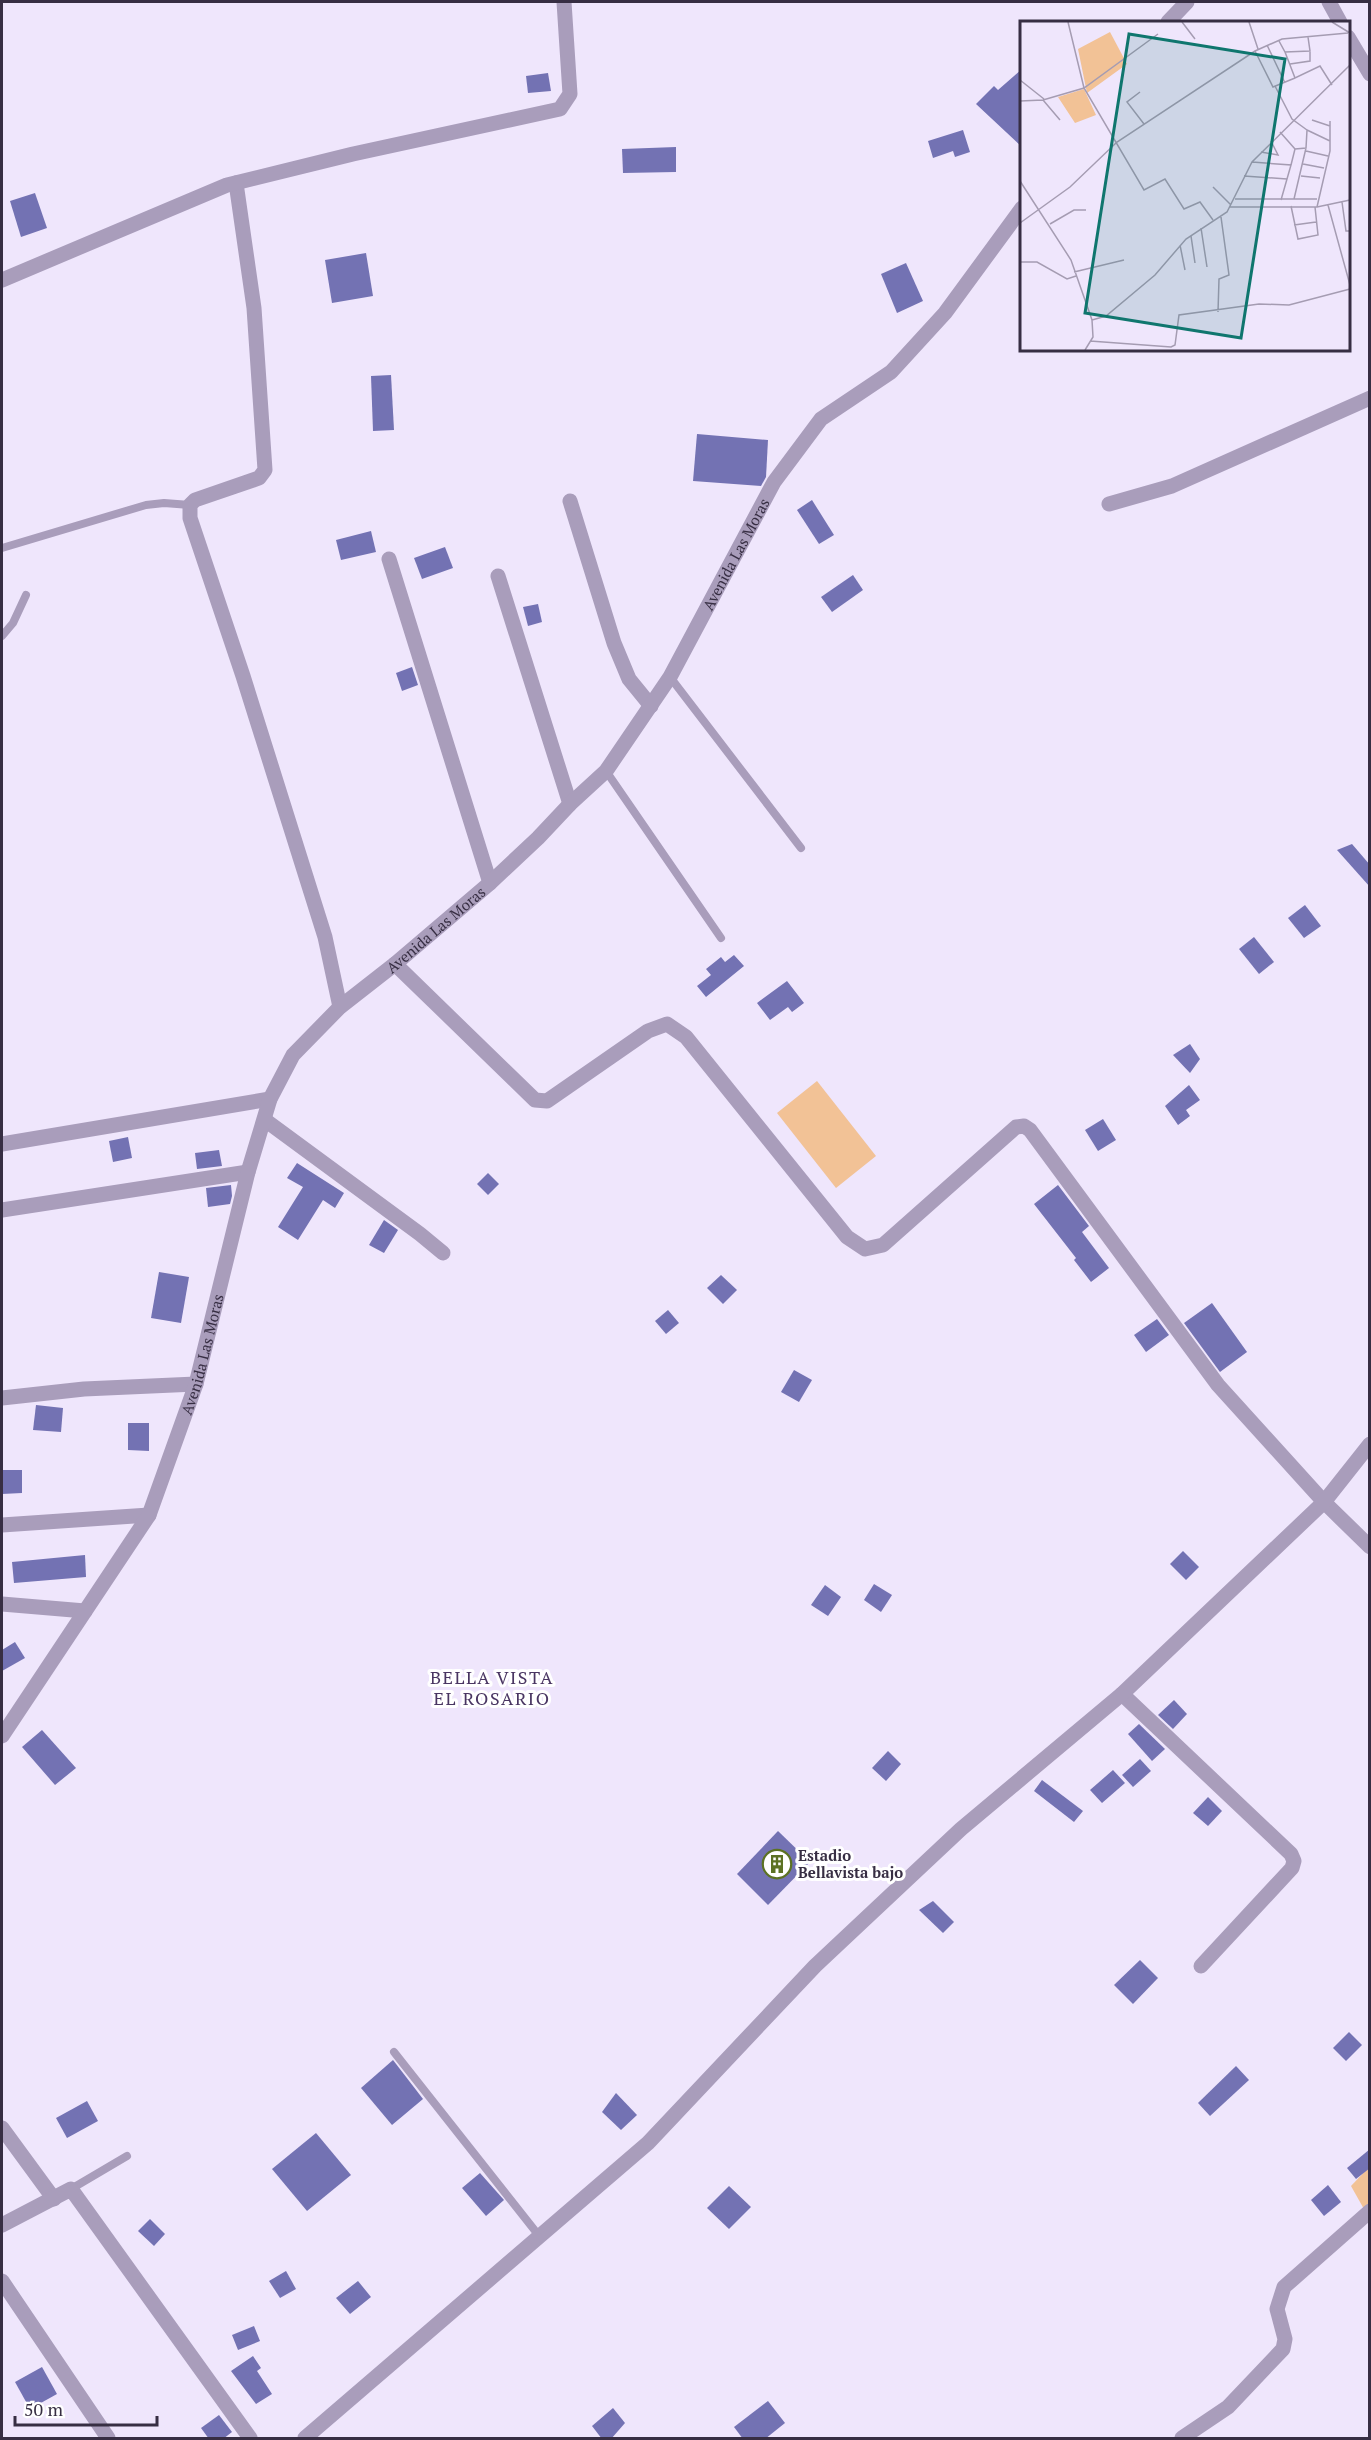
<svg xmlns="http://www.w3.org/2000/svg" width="1371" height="2440" viewBox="0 0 1371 2440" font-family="'PT Serif',serif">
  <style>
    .green { fill: #f2c296 }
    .building { fill: #7372b3 }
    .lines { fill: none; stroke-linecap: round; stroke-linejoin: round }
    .lane { stroke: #a99dbb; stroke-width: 8 }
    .street { stroke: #a99dbb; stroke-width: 15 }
    .labels { text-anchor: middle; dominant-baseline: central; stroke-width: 6; stroke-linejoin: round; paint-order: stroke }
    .street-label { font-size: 15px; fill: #372e43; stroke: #fff }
    .poi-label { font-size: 15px; font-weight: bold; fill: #372e43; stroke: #fff; text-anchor: start }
    .quarter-label { font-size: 18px; letter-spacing: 1.5px; fill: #493562; stroke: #fff }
    .inset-road { fill: none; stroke: #a59cb2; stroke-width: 1.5 }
    .view { fill: #0f766e; fill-opacity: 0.15; stroke: #0f766e; stroke-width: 3 }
    .inset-edge { fill: none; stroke: #372e43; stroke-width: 3 }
  </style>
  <rect width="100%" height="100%" fill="#efe6fc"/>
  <g class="green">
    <path d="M817,1081L876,1156L836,1188L777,1113Z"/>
    <path d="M1369,2167V2218L1351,2186Z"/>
  </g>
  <g class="building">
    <path d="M1022,69V147L976,104L994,86L998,90Z"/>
    <path d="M548,73L551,91L528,93L526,76Z"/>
    <path d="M963,130L970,152L955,157L953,151L933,158L928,141Z"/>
    <path d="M676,147V172L623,173L622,149Z"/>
    <path d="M35,193L47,228L21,237L10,201Z"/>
    <path d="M366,253L373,296L332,303L325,260Z"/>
    <path d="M906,263L923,301L897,313L881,274Z"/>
    <path d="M391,375L394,430L373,431L371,376Z"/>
    <path d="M697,434L768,440L766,477L761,486L693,481Z"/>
    <path d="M812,500L834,535L819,544L797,510Z"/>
    <path d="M371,531L376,552L341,560L336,540Z"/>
    <path d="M445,547L453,568L422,579L414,558Z"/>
    <path d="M853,575L863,590L832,612L821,597Z"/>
    <path d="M538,604L542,622L528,626L523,607Z"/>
    <path d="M412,667L418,685L402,691L396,673Z"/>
    <path d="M1352,844L1370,865V887L1337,850Z"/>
    <path d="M1305,905L1321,926L1304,938L1288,918Z"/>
    <path d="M1254,937L1274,962L1259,974L1239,949Z"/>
    <path d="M734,955L744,966L706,997L697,986L711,975L706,969L721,957L725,962Z"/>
    <path d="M787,981L804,1003L792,1012L788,1007L770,1020L757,1003Z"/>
    <path d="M1190,1044L1200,1059L1190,1073L1173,1055Z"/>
    <path d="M1189,1085L1200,1100L1186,1110L1190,1116L1178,1125L1165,1106Z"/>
    <path d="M1103,1119L1116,1140L1098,1151L1085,1130Z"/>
    <path d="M128,1137L132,1158L113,1162L109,1141Z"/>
    <path d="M219,1150L222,1166L197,1169L195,1153Z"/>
    <path d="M297,1163L344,1193L335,1208L323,1200L298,1240L278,1227L303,1187L287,1178Z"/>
    <path d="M488,1173L499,1184L488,1195L477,1184Z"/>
    <path d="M231,1185L232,1196L230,1204L208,1207L206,1188Z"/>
    <path d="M1058,1185L1089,1226L1082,1232L1109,1268L1091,1282L1074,1260L1076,1258L1034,1204Z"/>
    <path d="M384,1220L398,1230L384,1253L369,1245Z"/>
    <path d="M159,1272L189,1277L181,1323L151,1318Z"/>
    <path d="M721,1275L737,1290L723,1304L707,1288Z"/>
    <path d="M1212,1303L1247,1352L1220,1372L1184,1323Z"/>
    <path d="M668,1310L679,1323L666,1334L655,1321Z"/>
    <path d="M1157,1319L1169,1335L1146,1352L1134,1335Z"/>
    <path d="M794,1370L812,1380L799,1402L781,1392Z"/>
    <path d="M36,1405L63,1408L61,1432L33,1430Z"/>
    <path d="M128,1423H149V1451L128,1450Z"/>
    <path d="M2,1470H22V1493L2,1494Z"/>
    <path d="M1183,1551L1199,1567L1186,1580L1170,1564Z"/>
    <path d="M85,1555L86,1577L14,1583L12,1562Z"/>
    <path d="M874,1584L892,1595L881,1612L864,1600Z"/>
    <path d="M825,1585L841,1597L828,1616L811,1605Z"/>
    <path d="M15,1642L25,1658L2,1671V1650Z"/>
    <path d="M1174,1700L1187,1714L1173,1729L1158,1715Z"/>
    <path d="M1139,1724L1165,1749L1152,1761L1128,1734Z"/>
    <path d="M42,1730L76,1768L55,1785L22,1747Z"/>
    <path d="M888,1751L901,1764L886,1781L872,1768Z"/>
    <path d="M1140,1759L1151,1771L1133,1787L1122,1775Z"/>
    <path d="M1113,1770L1125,1783L1102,1803L1090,1790Z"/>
    <path d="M1042,1780L1083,1811L1074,1822L1034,1791Z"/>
    <path d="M1208,1797L1222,1811L1208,1826L1193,1813Z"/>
    <path d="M778,1831L810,1862L768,1905L737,1874Z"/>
    <path d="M933,1901L954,1922L943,1933L919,1910Z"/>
    <path d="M1140,1960L1158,1978L1133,2004L1114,1985Z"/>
    <path d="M1349,2032L1362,2045L1346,2061L1333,2048Z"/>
    <path d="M393,2060L423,2099L392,2125L361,2088Z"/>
    <path d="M1236,2066L1249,2080L1210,2116L1198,2103Z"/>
    <path d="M616,2093L637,2115L621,2130L602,2112Z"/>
    <path d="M87,2101L98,2121L67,2138L56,2118Z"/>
    <path d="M316,2133L351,2175L307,2211L272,2169Z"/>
    <path d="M1370,2149V2168L1356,2179L1347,2168Z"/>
    <path d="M480,2173L504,2200L486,2216L462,2188Z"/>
    <path d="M1328,2185L1341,2202L1324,2216L1311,2200Z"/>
    <path d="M729,2186L751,2207L729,2229L707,2208Z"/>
    <path d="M150,2219L165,2234L154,2246L138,2231Z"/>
    <path d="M286,2271L296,2289L280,2298L269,2281Z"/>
    <path d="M358,2281L371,2297L350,2314L336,2298Z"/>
    <path d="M254,2326L260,2341L238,2350L232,2335Z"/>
    <path d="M253,2356L261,2368L257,2371L272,2394L256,2404L231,2371Z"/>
    <path d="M42,2367L57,2394L30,2409L15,2382Z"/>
    <path d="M768,2401L785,2423L765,2439H743L734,2427Z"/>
    <path d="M613,2408L625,2423L611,2439H602L592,2426Z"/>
    <path d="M219,2415L232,2432L223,2439H209L201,2428Z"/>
  </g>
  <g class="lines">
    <g class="lane">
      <path d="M2,548L146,505L164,503L190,505"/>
      <path d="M2,636L13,623L26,595"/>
      <path d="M670,677L801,848"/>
      <path d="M606,771L721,938"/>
      <path d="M394,2052L540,2237"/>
      <path d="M71,2189L127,2156"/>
    </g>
    <g class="street">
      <path d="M1329,2L1340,22"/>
      <path d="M1168,22L1187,2"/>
      <path d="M1348,37L1370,74"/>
      <path d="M236,183L254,308L265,470L259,478L195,500L190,505V518L243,676L325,937L340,1007"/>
      <path d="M2,280L227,185L353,154L560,109L570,94L564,2"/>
      <path d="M570,501L614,643L629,679L651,706"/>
      <path d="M1109,504L1172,486L1370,398"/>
      <path d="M389,559L490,883"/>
      <path d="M498,576L570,804"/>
      <path d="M395,964L535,1100L547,1101L648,1031L667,1024L686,1037L847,1237L865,1249L883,1245L1016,1127L1024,1126L1030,1130L1218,1385L1324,1502L1370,1547"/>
      <path d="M265,1120L420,1234L443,1253"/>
      <path d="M2,1144L270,1099"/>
      <path d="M2,1210L248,1172"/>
      <path d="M2,1398L84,1389L196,1384"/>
      <path d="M2,1525L149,1515"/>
      <path d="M2,1604L85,1611"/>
      <path d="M1122,1694L1291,1854L1294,1861L1292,1868L1201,1966"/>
      <path id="s1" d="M2,1736L149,1515L196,1384L248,1172L270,1099L293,1055L340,1007L395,964L490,883L538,838L570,804L606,771L670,677L774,482L821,419L891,372L945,313L1022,208"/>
      <path d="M2,2128L54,2199"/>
      <path d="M2,2225L71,2189L250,2438"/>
      <path d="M2,2281L108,2438"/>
      <path d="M305,2438L648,2143L815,1966L961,1829L1122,1694L1324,1502L1370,1444"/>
      <path d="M1182,2438L1228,2407L1283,2349L1285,2339L1277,2309L1284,2287L1370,2211"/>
    </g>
  </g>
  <defs>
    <g id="building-ring" transform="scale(1.5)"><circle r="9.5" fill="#fff" stroke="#5c7223" stroke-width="1.5"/><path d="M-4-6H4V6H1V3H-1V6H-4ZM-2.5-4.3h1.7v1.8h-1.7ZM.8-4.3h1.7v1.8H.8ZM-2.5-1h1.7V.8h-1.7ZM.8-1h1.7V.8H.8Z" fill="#5c7223"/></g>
  </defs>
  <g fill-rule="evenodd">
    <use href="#building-ring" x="777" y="1864"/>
  </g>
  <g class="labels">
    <g class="street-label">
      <text stroke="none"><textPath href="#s1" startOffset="1425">Avenida Las Moras</textPath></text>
      <text stroke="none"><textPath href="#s1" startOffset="939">Avenida Las Moras</textPath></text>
      <text stroke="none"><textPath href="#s1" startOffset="435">Avenida Las Moras</textPath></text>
    </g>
    <g class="poi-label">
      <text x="798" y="1855">Estadio<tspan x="798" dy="17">Bellavista bajo</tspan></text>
    </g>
    <g class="quarter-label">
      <text x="492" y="1677">BELLA VISTA<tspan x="492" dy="21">EL ROSARIO</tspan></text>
    </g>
  </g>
  <g transform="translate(1020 21)">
    <rect width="330" height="330" fill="#efe6fc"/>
    <path d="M90,11L107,43L67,72L58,28ZM64,68L76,94L55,102L38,76Z" fill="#f2c296"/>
    <path class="inset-road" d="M48,1L64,67L124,169L145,158L164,188L180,181L193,199M162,1L175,18M229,1L238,28M312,1L330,12M259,20L265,31L290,30L288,16M247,24L265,62M235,30L253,66L275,57M265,31L275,57L300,45L312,64M270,43L290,40V30M0,59L24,78M255,65L272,98L287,109L286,127L275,128M120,71L107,81L124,103M23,79L40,99M0,80L23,79L64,67L138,13M292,99L310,105M287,109L310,120M260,111L275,128L271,144M286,130L308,135M241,131L258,134L251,120M232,141L271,144L261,179M283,143L304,147M224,155L267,158M281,155L300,157M0,160L51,239L72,299L73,316L65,329M193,166L211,184M215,178H297M274,178L286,127M322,181L326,210H330M308,184L330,264M271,185L278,218L298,214L295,186M210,186H297L330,179M297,186L310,130V100M0,202L50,166L97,121L235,30L262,18L328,12M30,203L54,189H66M274,204L296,201M181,207L187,246M171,215L175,242M160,224L165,249M0,241H17L47,258L56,255M54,251L104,239M198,291L199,258L209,254L201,196M72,299L86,295L135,254L166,218L207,191L232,141L330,44M70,320L151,326L155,324L159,294L239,283L269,284L330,268"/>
    <path class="view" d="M109,13L265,38L221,317L65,292Z"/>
    <rect width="330" height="330" class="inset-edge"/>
  </g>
  <rect width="1371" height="2440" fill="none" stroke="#372e43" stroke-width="6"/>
  <path d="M15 2416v9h142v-9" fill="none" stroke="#372e43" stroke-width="3"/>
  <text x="24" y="2416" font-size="18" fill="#372e43" stroke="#ffffff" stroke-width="4.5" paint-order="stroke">50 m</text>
</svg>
